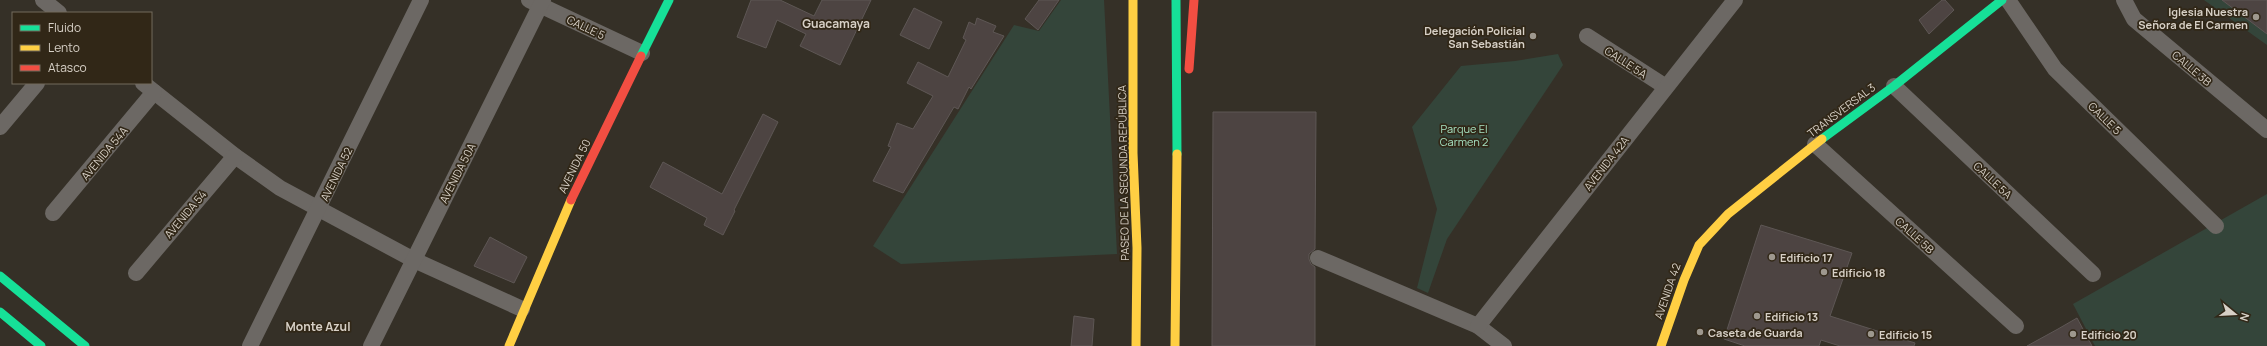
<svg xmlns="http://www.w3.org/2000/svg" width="2267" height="346" viewBox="0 0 2267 346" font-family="Manrope,sans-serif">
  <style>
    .green { fill: #34453a }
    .building { fill: #4d4442; stroke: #5e5755 }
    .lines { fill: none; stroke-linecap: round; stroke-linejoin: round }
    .street { stroke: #6c6864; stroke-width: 16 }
    .fast { stroke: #16e098; stroke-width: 9 }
    .slow { stroke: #ffcf43; stroke-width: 9 }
    .jam { stroke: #f24e42; stroke-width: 9 }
    .poi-dot { fill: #9e988e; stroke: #312717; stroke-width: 1.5 }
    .labels { text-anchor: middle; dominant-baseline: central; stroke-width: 3.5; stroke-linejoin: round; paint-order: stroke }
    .poi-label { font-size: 11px; font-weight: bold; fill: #d7d0c6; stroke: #312717; text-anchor: start }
    .street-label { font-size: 11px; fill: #d7d0c6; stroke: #312717 }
    .park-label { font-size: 11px; fill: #a5e1c1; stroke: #312717 }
    .neighbourhood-label { font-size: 12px; font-weight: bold; fill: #d7d0c6; stroke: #312717 }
  </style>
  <rect width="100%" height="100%" fill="#353027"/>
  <g class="green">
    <path d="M1061,0H1104L1117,254L901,264L873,246L1014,25L1039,31Z"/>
    <path d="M2204,0H2222L2267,34V45Z"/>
    <path d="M1558,54L1563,65L1447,239L1428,293L1417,288L1437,209L1412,127L1461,66L1515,61Z"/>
    <path d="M2267,194V346H2095L2073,304Z"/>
  </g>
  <g class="building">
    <path d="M751,0H780L814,16L822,0H871L840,65L800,46L806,34L777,20L766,48L737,37Z"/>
    <path d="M1039,0H1059L1038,30L1025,19Z"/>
    <path d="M1942,0H1945L1954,10L1929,34L1919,20Z"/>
    <path d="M2222,0H2267V34Z"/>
    <path d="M914,8L942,22L929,49L900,35Z"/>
    <path d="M977,18L996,26L993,32L1004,36L971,89L969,87L958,109L954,107L903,193L873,181L891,147L888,146L897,123L913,129L933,96L907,83L918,62L948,77L966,40L963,38L969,22L975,25Z"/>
    <path d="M1213,112H1316L1315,249L1309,254V259L1311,264L1315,267V346H1212Z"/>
    <path d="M763,114L778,122L734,210L735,211L723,235L704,225L707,218L650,187L663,162L722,194Z"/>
    <path d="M1761,225L1852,253L1830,316L1915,343L1914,346H1840L1821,340L1819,346H1745L1724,339Z"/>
    <path d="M490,237L527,257L514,283L474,266Z"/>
    <path d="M1074,316L1094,319L1092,346H1071Z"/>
    <path d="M2077,318L2092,346H2027L2058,329Z"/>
  </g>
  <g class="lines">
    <g class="street">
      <path d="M43,0L59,13"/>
      <path d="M529,0L642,53"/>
      <path d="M2008,0L2055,69L2216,226"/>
      <path d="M2124,0L2134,19L2267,130"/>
      <path d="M1587,36L1666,87"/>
      <path d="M143,83L235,156L280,188L414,260L522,309"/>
      <path d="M1894,86L2093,274"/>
      <path d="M0,127L37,83"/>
      <path d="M1815,144L2016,326"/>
      <path d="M53,213L154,92"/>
      <path d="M1318,258L1478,326L1504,346"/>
      <path d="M136,273L235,156"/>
      <path d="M1478,326L1735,0"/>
      <path d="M250,346L421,0"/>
      <path d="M371,346L543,0"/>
    </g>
    <g class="fast">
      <path d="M1176,0L1177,154"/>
      <path d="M641,56L669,0"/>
      <path d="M1822,139L1894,86L2002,0"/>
      <path d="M0,276L85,346"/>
      <path d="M0,312L41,346"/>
    </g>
    <g class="slow">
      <path d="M1133,0V153L1137,248L1136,346"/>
      <path d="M509,346L571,200"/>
      <path d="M1175,346L1177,154"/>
      <path d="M1661,346L1684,280L1699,245L1728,214L1822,139"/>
    </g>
    <g class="jam">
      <path d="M1189,69L1194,0"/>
      <path d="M571,200L641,56"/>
    </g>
  </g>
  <g class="poi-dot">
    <circle cx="2256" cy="17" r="4"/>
    <circle cx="1533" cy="36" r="4"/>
    <circle cx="1772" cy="257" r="4"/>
    <circle cx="1824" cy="272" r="4"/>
    <circle cx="1757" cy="316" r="4"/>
    <circle cx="1700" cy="332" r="4"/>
    <circle cx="1871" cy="334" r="4"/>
    <circle cx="2073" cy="334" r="4"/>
  </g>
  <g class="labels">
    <g class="poi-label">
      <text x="2248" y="11" text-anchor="end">Iglesia Nuestra<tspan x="2248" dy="13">Señora de El Carmen</tspan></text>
      <text x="1525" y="30" text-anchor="end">Delegación Policial<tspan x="1525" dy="13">San Sebastián</tspan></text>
      <text x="1780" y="257">Edificio 17</text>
      <text x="1832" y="272">Edificio 18</text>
      <text x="1765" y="316">Edificio 13</text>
      <text x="1708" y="332">Caseta de Guarda</text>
      <text x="1879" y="334">Edificio 15</text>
      <text x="2081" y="334">Edificio 20</text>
    </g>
    <g class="street-label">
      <text transform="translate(586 27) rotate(25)">CALLE 5</text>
      <text transform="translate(1626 62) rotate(33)">CALLE 5A</text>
      <text transform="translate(2192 68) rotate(40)">CALLE 3B</text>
      <text transform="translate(1841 110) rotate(-37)">TRANSVERSAL 3</text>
      <text transform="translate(2105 118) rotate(44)">CALLE 5</text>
      <text transform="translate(104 153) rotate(-50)">AVENIDA 54A</text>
      <text transform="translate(1606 163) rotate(-52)">AVENIDA 42A</text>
      <text transform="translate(574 166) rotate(-64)">AVENIDA 50</text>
      <text transform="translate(457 173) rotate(-63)">AVENIDA 50A</text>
      <text transform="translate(1123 173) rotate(-91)">PASEO DE LA SEGUNDA REPÚBLICA</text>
      <text transform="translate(336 174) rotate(-64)">AVENIDA 52</text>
      <text transform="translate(1993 180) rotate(43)">CALLE 5A</text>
      <text transform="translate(185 214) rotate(-50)">AVENIDA 54</text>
      <text transform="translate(1915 235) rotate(42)">CALLE 5B</text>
      <text transform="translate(1667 291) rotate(-71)">AVENIDA 42</text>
    </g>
    <g class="park-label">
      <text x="1464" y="128">Parque El<tspan x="1464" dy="13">Carmen 2</tspan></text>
    </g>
    <g class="neighbourhood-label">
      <text x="836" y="23">Guacamaya</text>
      <text x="318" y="326">Monte Azul</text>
    </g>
  </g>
  <rect x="12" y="12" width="140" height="72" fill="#312717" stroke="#736b5d"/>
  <rect x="20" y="25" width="20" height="6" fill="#16e098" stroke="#736b5d"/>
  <text x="48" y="32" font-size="12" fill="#d7d0c6">Fluido</text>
  <rect x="20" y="45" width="20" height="6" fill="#ffcf43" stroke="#736b5d"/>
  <text x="48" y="52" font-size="12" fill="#d7d0c6">Lento</text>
  <rect x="20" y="65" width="20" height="6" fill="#f24e42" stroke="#736b5d"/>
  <text x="48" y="72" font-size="12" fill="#d7d0c6">Atasco</text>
  <g transform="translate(2235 314) rotate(108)" stroke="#312717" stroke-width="3" paint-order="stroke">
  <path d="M0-3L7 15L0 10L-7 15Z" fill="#d7d0c6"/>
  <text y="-6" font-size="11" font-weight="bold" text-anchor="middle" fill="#d7d0c6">N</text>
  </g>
</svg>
